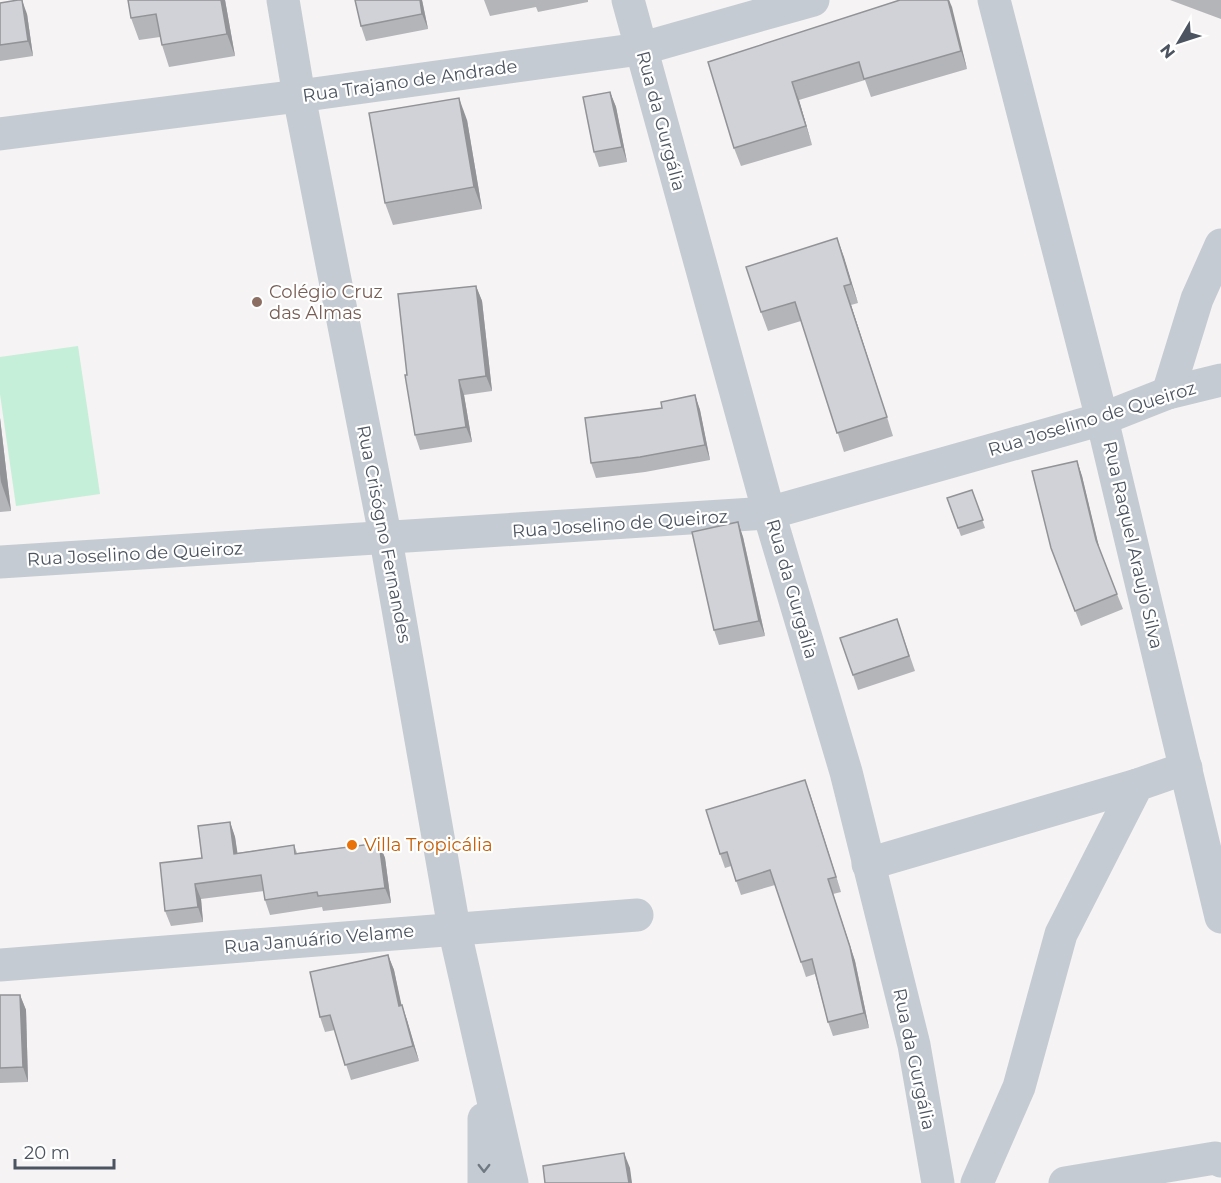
<svg xmlns="http://www.w3.org/2000/svg" width="1221" height="1183" viewBox="0 0 1221 1183" font-family="Montserrat,sans-serif">
  <style>
    .green { fill: #c5efd9 }
    .lines { fill: none; stroke-linecap: round; stroke-linejoin: round }
    .minor { stroke: #c5cbd3; stroke-width: 33 }
    .wall { fill: #b3b5b9 }
    .shaded-wall { fill: #929396 }
    .building { fill: #d0d2d7; stroke: #929396; stroke-width: 1.5 }
    .oneway { stroke: #707882 }
    .education-dot { fill: #8d6e63; stroke: #fff; stroke-width: 2 }
    .food-dot { fill: #e8710a; stroke: #fff; stroke-width: 2 }
    .labels { text-anchor: middle; dominant-baseline: central; stroke-width: 4.5; stroke-linejoin: round; paint-order: stroke }
    .street-label { font-size: 18px; fill: #4b5460; stroke: #fff }
    .education-label { font-size: 18px; fill: #785e54; stroke: #fff; text-anchor: start }
    .food-label { font-size: 18px; fill: #c56008; stroke: #fff; text-anchor: start }
  </style>
  <rect width="100%" height="100%" fill="#f5f3f3"/>
  <path class="green" d="M78,346L100,494L16,506L0,394V357Z"/>
  <g class="lines">
    <g class="minor">
      <path d="M283,0L299,96L386,540L454,928L512,1183"/>
      <path d="M628,0L769,513L846,772L914,1045L938,1183"/>
      <path d="M994,0L1102,419L1221,917"/>
      <path d="M0,134L299,96L640,49L813,0"/>
      <path d="M1168,393L1197,299L1221,245"/>
      <path d="M0,562L769,513L1102,419L1168,393L1221,380"/>
      <path d="M868,864L1137,785"/>
      <path d="M0,965L637,915"/>
      <path d="M484,1183V1119"/>
      <path d="M977,1183L1019,1087L1061,934L1137,785L1186,768"/>
      <path d="M1065,1183L1215,1158L1221,1161"/>
    </g>
  </g>
  <g class="wall">
    <path d="M225,0L235,56L169,67L162,45L160,37L139,40L131,18Z"/>
    <path d="M355,0H422L428,29L366,41L361,26Z"/>
    <path d="M484,0H588V2L538,12L536,7L490,16Z"/>
    <path d="M900,0H949L967,69L871,97L865,80L799,100L812,145L741,166L734,148L708,62Z"/>
    <path d="M1170,0H1221V19Z"/>
    <path d="M0,3L27,14L33,56L0,61Z"/>
    <path d="M610,92L616,107L627,162L599,167L594,152Z"/>
    <path d="M467,120L482,209L393,225L385,203Z"/>
    <path d="M837,238L858,303L851,305L893,436L844,452L801,321L768,331L761,312Z"/>
    <path d="M476,286L482,301L492,391L464,395L472,442L420,450L415,435L407,375Z"/>
    <path d="M695,395L700,410L710,460L645,472L596,478L591,463L662,408Z"/>
    <path d="M0,418L11,511L0,512Z"/>
    <path d="M1077,461L1082,476L1100,552L1123,609L1081,626L1051,548Z"/>
    <path d="M972,490L985,528L961,536L947,498Z"/>
    <path d="M738,522L743,537L765,636L719,645L714,630Z"/>
    <path d="M897,619L915,671L858,690L853,675Z"/>
    <path d="M810,794L841,892L833,894L855,961L869,1028L833,1036L828,1022L815,974L806,977L775,885L741,895L731,866L725,868L720,854Z"/>
    <path d="M230,822L235,837L237,853L294,845L297,853L379,843L385,858L391,903L323,911L322,907L270,915L265,900L264,891L201,899L203,922L171,926L165,911L202,858Z"/>
    <path d="M388,955L394,970L401,1005L407,1020L419,1061L351,1080L335,1030L325,1032L320,1017Z"/>
    <path d="M0,995H20L26,1010L28,1082L0,1083Z"/>
  </g>
  <g class="shaded-wall">
    <path d="M22,0L27,14L33,56L28,41Z"/>
    <path d="M221,0H225L235,56L227,34Z"/>
    <path d="M420,0H422L428,29L422,14Z"/>
    <path d="M948,0H949L952,7L967,69L961,51Z"/>
    <path d="M792,82L799,100L812,145L806,126Z"/>
    <path d="M610,92L616,107L627,162L622,147Z"/>
    <path d="M459,98L467,120L482,209L474,187Z"/>
    <path d="M837,238L844,257L858,303L851,284Z"/>
    <path d="M476,286L482,301L492,391L486,376Z"/>
    <path d="M844,286L851,305L893,436L887,417Z"/>
    <path d="M459,380L464,395L472,442L466,427Z"/>
    <path d="M695,395L700,410L710,460L705,445Z"/>
    <path d="M0,418L11,511L1,482L0,474Z"/>
    <path d="M1077,461L1082,476L1101,555L1096,540Z"/>
    <path d="M738,522L743,537L765,636L759,621Z"/>
    <path d="M805,780L810,794L841,892L836,877Z"/>
    <path d="M230,822L235,837L240,869L234,854Z"/>
    <path d="M379,843L385,858L391,903L385,888Z"/>
    <path d="M828,879L855,961L869,1028L864,1013Z"/>
    <path d="M195,884L201,899L203,922L198,907Z"/>
    <path d="M388,955L394,970L405,1021L399,1006Z"/>
    <path d="M20,995L26,1010L28,1082L23,1067Z"/>
    <path d="M402,1005L407,1020L419,1061L413,1046Z"/>
    <path d="M624,1153L630,1168L632,1183H629Z"/>
  </g>
  <g class="building">
    <path d="M18,0H22L28,41L0,45V3Z"/>
    <path d="M128,0H221L227,34L162,45L156,14L131,18Z"/>
    <path d="M355,0H420L422,14L361,26Z"/>
    <path d="M900,0H948L961,51L864,79L859,62L792,82L806,126L734,148L708,62Z"/>
    <path d="M610,92L622,147L594,152L583,97Z"/>
    <path d="M459,98L474,187L385,203L369,113Z"/>
    <path d="M837,238L851,284L844,286L887,417L837,433L795,302L761,312L746,267Z"/>
    <path d="M476,286L486,376L459,380L466,427L415,435L405,375H407L398,294Z"/>
    <path d="M695,395L705,445L640,457L591,463L585,418L662,408L661,402Z"/>
    <path d="M1077,461L1096,540L1117,594L1075,611L1051,548L1032,471Z"/>
    <path d="M972,490L983,520L958,528L947,498Z"/>
    <path d="M738,522L759,621L714,630L692,532Z"/>
    <path d="M897,619L909,656L853,675L840,638Z"/>
    <path d="M805,780L836,877L828,879L850,947L864,1013L828,1022L812,959L801,962L770,870L736,881L727,852L720,854L706,810Z"/>
    <path d="M230,822L234,854L294,845L295,854L379,843L385,888L318,896L317,892L265,900L261,875L195,884L198,907L165,911L160,863L202,858L198,826Z"/>
    <path d="M388,955L399,1006L402,1005L413,1046L345,1065L330,1015L320,1017L310,972Z"/>
    <path d="M0,995H20L23,1067L0,1068Z"/>
    <path d="M624,1153L629,1183H545L543,1166Z"/>
  </g>
  <defs><path id="oneway-chevron" d="M-2-3.5L2.5 0L-2 3.5" fill="none" stroke-width="1.6" stroke-linecap="round" stroke-linejoin="round" transform="scale(1.5)"/></defs>
  <use class="oneway" href="#oneway-chevron" transform="translate(484 1168) rotate(90)"/>
  <circle class="education-dot" cx="257" cy="302" r="6"/>
  <circle class="food-dot" cx="352" cy="845" r="6"/>
  <g class="labels">
    <g class="street-label">
      <text transform="translate(410 81) rotate(-8)">Rua Trajano de Andrade</text>
      <text transform="translate(661 121) rotate(75)">Rua da Gurgália</text>
      <text transform="translate(1092 419) rotate(-17)">Rua Joselino de Queiroz</text>
      <text transform="translate(620 524) rotate(-4)">Rua Joselino de Queiroz</text>
      <text transform="translate(384 534) rotate(79)">Rua Crisógno Fernandes</text>
      <text transform="translate(1133 545) rotate(77)">Rua Raquel Araujo Silva</text>
      <text transform="translate(135 554) rotate(-3)">Rua Joselino de Queiroz</text>
      <text transform="translate(792 589) rotate(74)">Rua da Gurgália</text>
      <text transform="translate(319 939) rotate(-5)">Rua Januário Velame</text>
      <text transform="translate(914 1059) rotate(78)">Rua da Gurgália</text>
    </g>
    <g class="education-label">
      <text x="269" y="292">Colégio Cruz<tspan x="269" dy="21">das Almas</tspan></text>
    </g>
    <g class="food-label">
      <text x="364" y="845">Villa Tropicália</text>
    </g>
  </g>
  <g transform="translate(1179 42) rotate(231)" stroke="#ffffff" stroke-width="4.5" paint-order="stroke">
  <path d="M0-4.5L10 22L0 15L-10 22Z" fill="#4b5460"/>
  <text y="-9" font-size="16" font-weight="bold" text-anchor="middle" fill="#4b5460">N</text>
  </g>
  <path d="M15 1159v9h99v-9" fill="none" stroke="#4b5460" stroke-width="3"/>
  <text x="24" y="1159" font-size="18" fill="#4b5460" stroke="#ffffff" stroke-width="4.5" paint-order="stroke">20 m</text>
</svg>
